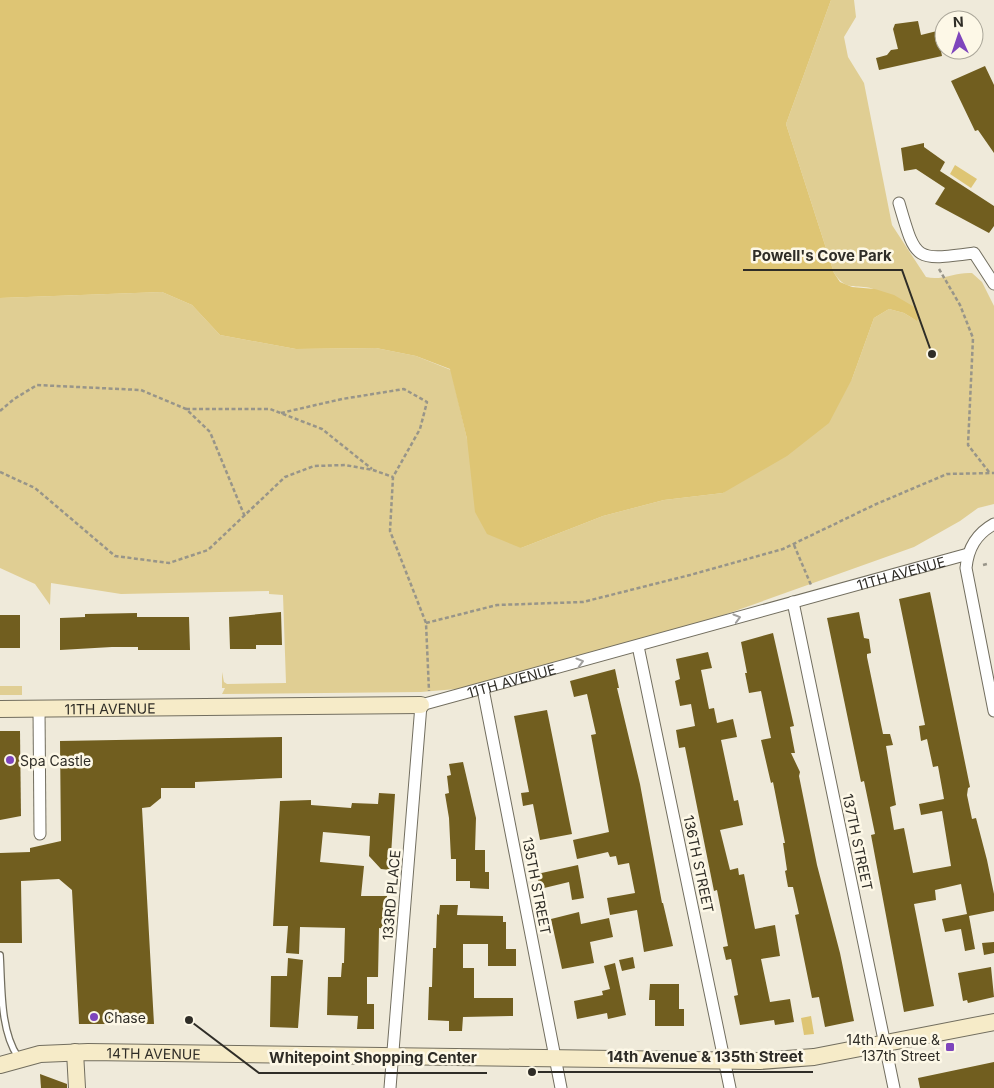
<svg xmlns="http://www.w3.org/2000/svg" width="994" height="1088" viewBox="0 0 994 1088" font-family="Inter,sans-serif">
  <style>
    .green { fill: #e0ce93 }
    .water { fill: #dec574 }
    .building { fill: #715e1f }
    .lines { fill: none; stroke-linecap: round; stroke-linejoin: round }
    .lane-casing { stroke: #726e5f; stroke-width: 8 }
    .street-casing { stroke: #726e5f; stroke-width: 13 }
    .secondary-casing { stroke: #726e5f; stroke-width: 18 }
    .path { stroke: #989589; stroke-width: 2.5; stroke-dasharray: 4 2.5; stroke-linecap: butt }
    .lane { stroke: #fff; stroke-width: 5.5 }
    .street { stroke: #fff; stroke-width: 11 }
    .secondary { stroke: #f6ebc8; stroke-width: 16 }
    .oneway { stroke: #a1a09e }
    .poi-dot { fill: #7e45bc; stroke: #fdf8e7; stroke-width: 2 }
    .labels { text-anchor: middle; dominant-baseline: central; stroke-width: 5; stroke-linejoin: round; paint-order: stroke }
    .street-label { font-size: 14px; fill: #2f2d27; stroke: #fdf8e7 }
    .poi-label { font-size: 14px; fill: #2f2d27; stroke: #fdf8e7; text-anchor: start }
    .leader { fill: none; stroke: #2f2d27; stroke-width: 2 }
    .callout-dot { fill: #2f2d27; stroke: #fdf8e7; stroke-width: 2 }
    .callout-label { font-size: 15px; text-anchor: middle; font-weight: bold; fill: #2f2d27; stroke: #fdf8e7; stroke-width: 5; stroke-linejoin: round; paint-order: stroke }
  </style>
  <rect width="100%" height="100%" fill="#efeada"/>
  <g class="green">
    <path d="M831,0H854L856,17L844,37L848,57L864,83L892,225L926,277C942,281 955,272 972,273L982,282L994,306V504L978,508L960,521L914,547L721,616L468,688L421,692L222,694L225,688H222V672L224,682L227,684L286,683L283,595L269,594V591L121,594L51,583L50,605L35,584L0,568V298L162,292L192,305L220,335L296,349L376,348L416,356L451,370L467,439L521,548L603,516L664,500L723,493L852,379L874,318L889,309L904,313L917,321C905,312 888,295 876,290C858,282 848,294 834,273L786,124Z"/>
    <rect x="0" y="686" width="22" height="9"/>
  </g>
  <g class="water">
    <path d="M0,0H831L786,124L834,273L840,282L852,287L875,289L894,295L916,308L919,315L917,321L904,313L889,309L874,318L852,379L829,423L787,456L723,493L664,500L603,516L521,548L487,534L475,512L467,439L450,369L416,356L376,348L296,349L220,335L192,305L162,292L0,298Z"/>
    <path d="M955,165L977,179L971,188L950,174Z"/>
    <path d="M811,1016L814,1034L804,1035L801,1018Z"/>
  </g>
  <g class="building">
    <path d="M918,21L921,35L937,31L942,56L879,70L876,58L887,55L891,50L898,49L893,29L895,24Z"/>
    <path d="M985,66L994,85V153L978,130L975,131L951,81Z"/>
    <path d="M924,143V147L945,162L940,171L994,206V226L989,233L935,204L945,188L916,169L904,171L901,148Z"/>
    <path d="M930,592L970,787L968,788L967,795L972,819L976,818L987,860L994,894V911L969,916L975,949L965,951L961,929L945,932L942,919L967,914L961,884L935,890L936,900L914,904L934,1006L904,1012L871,835L875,834L864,781L861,782L827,618L859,612L864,638L869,639L871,653L867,654V657L883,734H890L893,745L886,746L896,805L890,807L894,830L904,828L913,873L951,866L942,811L921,815L919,804L944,799L938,766L933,767L927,739L921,741L919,726L925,725L899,599Z"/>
    <path d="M281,612L282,645H256V649H230L229,617Z"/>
    <path d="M137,613V617H189L190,650H138V647H112L60,650V618L85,617V614Z"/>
    <rect x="0" y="615" width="20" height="33"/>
    <path d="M773,633L794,726L790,727L795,753H791L800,772L799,776L817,865L840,953L854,1021L825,1027L819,997L812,998L795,915L799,914L793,887H788L785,871L787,870L783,843H785L773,782L771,783L761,740L771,738L761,691L749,693L745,673H747L741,642Z"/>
    <path d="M708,652L712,668L701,670L709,709L714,708L717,723L733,719L737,737L721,740L734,801L738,800L743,825L720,830L730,870L738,868L739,875L744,874L755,929L775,925L780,956L761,959L770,1002L790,999L794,1022L775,1025L774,1020L740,1025L734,996L738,995L731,959L726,960L723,947L728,946L717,890L714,891L685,747L679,748L676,730L695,726L691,704L680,706L675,681L680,679L676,659Z"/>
    <path d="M615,669L619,688H617L640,784L662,903H663L673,946L644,952L637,910L610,915L607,898L635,893L629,863L618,865L616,856L610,857L608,852L577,859L573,840L609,832L591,735L596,734L587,694L574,697L570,681Z"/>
    <path d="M547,710L572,834L540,840L533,804L523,806L521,793L529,792L514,716Z"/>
    <path d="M0,731H20L21,816L0,820Z"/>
    <path d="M282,737V778L195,782V788H161V798L150,807L142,808L154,1024H79L72,890L59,879L21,881L22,943H0V853L30,852V848L61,841L60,741Z"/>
    <path d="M463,762L476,818L475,850H485V872H489V889L470,888V881H456V859H451L449,818L445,794L449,793L447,776L451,775L449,764Z"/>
    <path d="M379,793L395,794L390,870L381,869L369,856L370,836L323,832L320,862L364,866L361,896H387L386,929L379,928L378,977H367V1004H374V1029H357L358,1016L327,1015L328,977H341L342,963H344L345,928L300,927L299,954L286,953L288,926H273L280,801L311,800V805L351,808L352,803L378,804Z"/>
    <path d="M578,865L584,898L572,900L569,882L540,889L537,874Z"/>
    <path d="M440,905H458L457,915L503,916V922H506V949H516V966H488V944H463V968H474V998H513V1016L463,1017L462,1031H449V1021L428,1020L429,987H432L433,948H436L437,914L439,915Z"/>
    <path d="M579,912L581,924L609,918L613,937L590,942L594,963L562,969L551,919Z"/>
    <path d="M994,942V953L984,955L982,943Z"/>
    <path d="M633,957L635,968L622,971L619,960Z"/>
    <path d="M288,958L303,960L298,1028L270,1027L271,976H287Z"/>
    <path d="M615,963L626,1015L608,1019L607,1013L577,1019L574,1001L603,995L602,991L610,989L604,966Z"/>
    <path d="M991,967L994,997L968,1003L967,1000L963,1001L958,973Z"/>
    <path d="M650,984H679V1009H684V1026H655V1000H649Z"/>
    <path d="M994,1062V1088H920L918,1078Z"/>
    <path d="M40,1074L67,1084V1088H41Z"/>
  </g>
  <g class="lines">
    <g class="lane-casing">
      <path id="lane" d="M0,955C2,988 0,1030 18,1057"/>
    </g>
    <g class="street-casing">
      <g id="street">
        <path d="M899,203C916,261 914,261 974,253L994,284"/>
        <path d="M994,524C976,534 968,548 966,568L994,711"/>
        <path d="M793,602L894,1088"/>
        <path d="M638,646L730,1088"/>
        <path d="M483,689L561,1088"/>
        <path d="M39,709L40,834"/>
        <path id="s1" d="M390,1088L421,705L968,554"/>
      </g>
    </g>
    <g class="secondary-casing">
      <g id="secondary">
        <path id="s2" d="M0,709L421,705"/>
        <path d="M75,1052L77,1088"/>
        <path id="s3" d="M0,1065L40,1054L88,1052L760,1061L814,1057L994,1022"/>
      </g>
    </g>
    <g class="path">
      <path d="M939,269L960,305L973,338L968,445L989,472"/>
      <path d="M186,409H270L322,429L372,469"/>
      <path d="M0,411L14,399L37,385L141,390L186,409L210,432L245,517"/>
      <path d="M281,413L342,399L404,389L427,402L420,429L393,477L390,531L426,623L429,691"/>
      <path d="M0,472L35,488L115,556L169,563L208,550L285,477L314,466L345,465L373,470L393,477"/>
      <path d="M794,545L811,585"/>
      <path d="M983,565L987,564"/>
      <path d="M426,623L497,605L583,602L690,575L783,549L874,505L947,474L994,473"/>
    </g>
    <use href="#lane" class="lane"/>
    <use href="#street" class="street"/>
    <use href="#secondary" class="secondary"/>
  </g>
  <defs><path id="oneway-chevron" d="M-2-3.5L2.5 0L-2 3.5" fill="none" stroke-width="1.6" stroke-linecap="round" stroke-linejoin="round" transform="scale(1.25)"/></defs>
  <g class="oneway">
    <use href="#oneway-chevron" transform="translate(737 618) rotate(-16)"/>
    <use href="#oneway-chevron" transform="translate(580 662) rotate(-16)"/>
  </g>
  <g class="poi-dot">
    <circle cx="10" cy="760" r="5"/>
    <circle cx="94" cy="1017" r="5"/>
    <rect x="945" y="1042" width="10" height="10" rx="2.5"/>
  </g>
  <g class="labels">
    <g class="street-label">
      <text stroke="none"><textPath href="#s1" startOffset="882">11TH AVENUE</textPath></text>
      <text stroke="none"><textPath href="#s1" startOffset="478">11TH AVENUE</textPath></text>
      <text stroke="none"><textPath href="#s2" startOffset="110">11TH AVENUE</textPath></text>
      <text transform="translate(858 842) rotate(78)">137TH STREET</text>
      <text transform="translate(699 864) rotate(78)">136TH STREET</text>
      <text transform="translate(537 886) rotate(79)">135TH STREET</text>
      <text transform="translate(391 895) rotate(-85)">133RD PLACE</text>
      <text stroke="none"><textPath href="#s3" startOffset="155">14TH AVENUE</textPath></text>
    </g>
    <g class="poi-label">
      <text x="20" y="760">Spa Castle</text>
      <text x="104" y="1017">Chase</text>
      <text x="940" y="1039" text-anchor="end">14th Avenue &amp;<tspan x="940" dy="16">137th Street</tspan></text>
    </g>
  </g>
  <path class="leader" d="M932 354L902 270H743M532 1072L597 1072H813M189 1020L259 1073H487"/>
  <g class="callout-dot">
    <circle cx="932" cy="354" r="5"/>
    <circle cx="532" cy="1072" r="5"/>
    <circle cx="189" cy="1020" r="5"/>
  </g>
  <g class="callout-label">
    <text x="822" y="261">Powell's Cove Park</text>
    <text x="705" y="1062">14th Avenue &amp; 135th Street</text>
    <text x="373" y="1063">Whitepoint Shopping Center</text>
  </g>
  <g transform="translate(959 35) rotate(357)"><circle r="24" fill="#fdf8e7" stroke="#aba79a"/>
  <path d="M0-4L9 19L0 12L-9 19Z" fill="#7e45bc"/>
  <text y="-8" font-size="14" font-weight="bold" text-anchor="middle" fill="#2f2d27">N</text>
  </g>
</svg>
